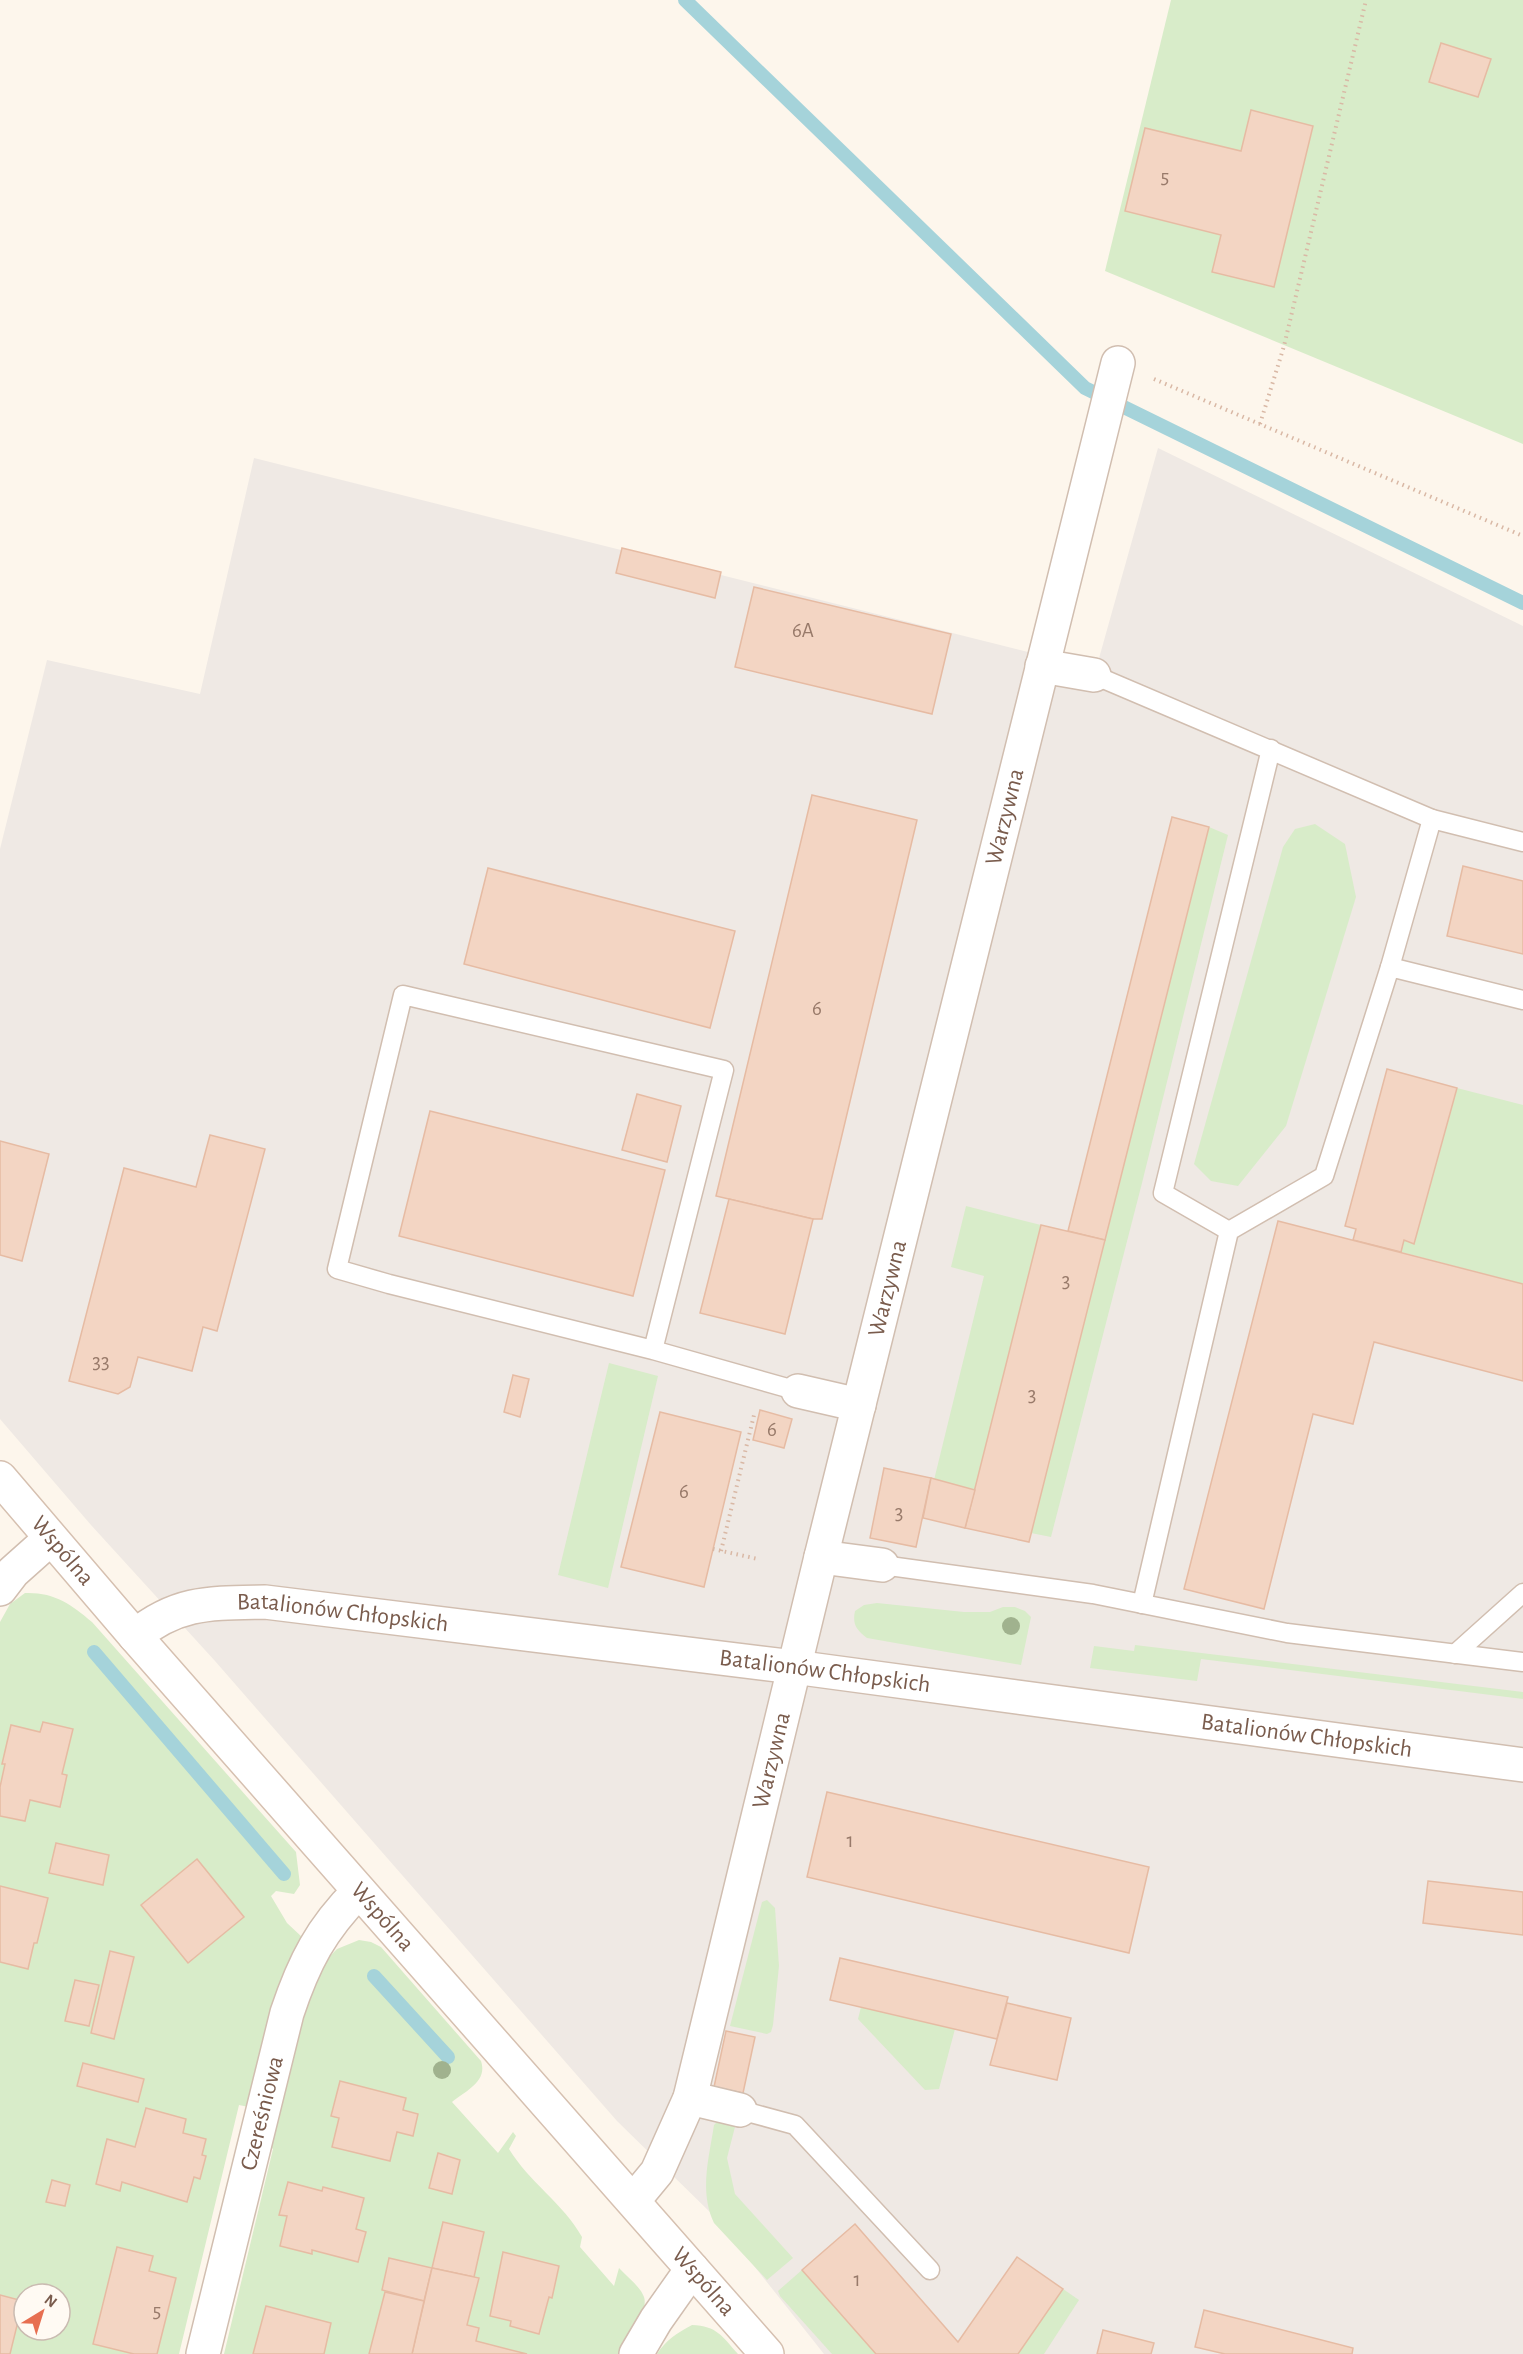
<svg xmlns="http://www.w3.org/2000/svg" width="1523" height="2354" viewBox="0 0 1523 2354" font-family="'Alegreya Sans',sans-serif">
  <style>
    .industrial { fill: #efe9e4 }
    .green { fill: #d8ecc9; fill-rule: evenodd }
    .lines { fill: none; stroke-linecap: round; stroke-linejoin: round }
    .stream { stroke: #a5d3da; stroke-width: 14 }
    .building { fill: #f3d5c3; stroke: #e6bba3; stroke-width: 1.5 }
    .lane-casing { stroke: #d1beb0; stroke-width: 21 }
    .street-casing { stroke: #d1beb0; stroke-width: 36 }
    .secondary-casing { stroke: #d6c0b0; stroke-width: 36 }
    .path { stroke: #d9b8a5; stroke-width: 4; stroke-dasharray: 1.5 4.5; stroke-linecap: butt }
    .lane { stroke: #fff; stroke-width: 18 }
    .street { stroke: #fff; stroke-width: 33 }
    .secondary { stroke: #fff; stroke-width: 33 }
    .tree { fill: #a0b28e }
    .labels { text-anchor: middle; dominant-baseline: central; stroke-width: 4.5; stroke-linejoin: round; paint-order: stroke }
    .number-label { font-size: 21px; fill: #987a6a }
    .street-label { font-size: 24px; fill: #7a5c4d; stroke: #fffaf3 }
  </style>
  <rect width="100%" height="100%" fill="#fdf6ec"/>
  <path class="industrial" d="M1158,448L1523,626V2354H824L716,2218L617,2121L215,1661L91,1525L0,1419V849L47,660L200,694L254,458L1096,669Z"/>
  <g class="green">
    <path d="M1171,0H1523V444L1105,271Z"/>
    <path d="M1315,824L1345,844L1356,897L1286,1126L1238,1186L1211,1181L1194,1164L1283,847L1295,829Z"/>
    <path d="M1209,827L1228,835L1142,1183L1051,1537L1031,1533Z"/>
    <path d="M1457,1088L1523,1105V1284L1401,1252L1404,1240L1414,1243Z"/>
    <path d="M966,1206L1041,1225L975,1490L934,1480L984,1276L951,1267Z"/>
    <path d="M609,1363L658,1376L608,1588L558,1575Z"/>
    <path d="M25,1593C54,1592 71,1604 92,1622L296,1852L300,1885L294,1894L276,1891L271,1896L287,1923L302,1937L249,2107L239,2105L179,2354H0V1622L10,1604ZM24,2294H60V2330H24Z"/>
    <path d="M877,1603L964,1612H990L1003,1607H1015L1025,1611L1031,1617L1021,1665L867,1638C857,1630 852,1625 855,1611L864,1605Z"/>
    <path d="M1135,1645L1523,1692V1699L1201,1659L1197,1681L1090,1668L1094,1646L1134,1651Z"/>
    <path d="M767,1900L775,1908L779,1966L773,2025L771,2032L767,2034L730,2026L762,1902Z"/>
    <path d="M359,1940L371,1942L381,1947L481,2061C488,2082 465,2091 452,2102L498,2153L513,2132L516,2136L509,2149C529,2182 563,2203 582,2237L580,2247L614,2286L619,2268C627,2277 640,2286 644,2297C649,2310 628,2341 621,2354H224L273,2149L268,2144L306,1999L328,1958L337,1949Z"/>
    <path d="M861,2007L955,2029L939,2089L925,2090L858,2019Z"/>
    <path d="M720,2119L736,2123L727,2158L735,2194L793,2258L767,2280L714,2223C699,2192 709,2158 714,2125Z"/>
    <path d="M802,2270L876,2354H832L780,2296L778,2291Z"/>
    <path d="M1063,2289L1079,2300L1044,2354H1018Z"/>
    <path d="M692,2325C717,2326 722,2336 738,2354H657C666,2340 677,2333 692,2325Z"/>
  </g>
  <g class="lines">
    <g class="stream">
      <path d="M685,0L1085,388L1523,603"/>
      <path d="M94,1652L284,1874"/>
      <path d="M374,1976L448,2057"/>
    </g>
  </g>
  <g class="building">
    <path d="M1441,43L1491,59L1478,97L1429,82Z"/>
    <path d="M1251,110L1313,126L1274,287L1212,272L1221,235L1125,211L1145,128L1241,151Z"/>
    <path d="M622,548L721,572L715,598L616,573Z"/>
    <path d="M754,587L951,634L932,714L735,667Z"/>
    <path d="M812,795L917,820L822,1219H813L716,1196Z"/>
    <path d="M1172,817L1209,827L1105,1240L1068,1231Z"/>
    <path d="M1463,866L1523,881V954L1447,936Z"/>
    <path d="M488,868L735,931L710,1028L464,964Z"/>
    <path d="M1387,1069L1457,1088L1414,1244L1404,1240L1401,1252L1353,1240L1356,1229L1345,1226Z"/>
    <path d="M637,1094L681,1106L667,1162L622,1150Z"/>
    <path d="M430,1111L665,1170L633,1296L399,1236Z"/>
    <path d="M210,1135L265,1149L217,1331L203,1327L192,1371L138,1357L130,1387L118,1394L69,1381L124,1168L196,1187Z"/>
    <path d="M0,1141L49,1154L22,1261L0,1255Z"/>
    <path d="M729,1199L813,1219L785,1334L700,1313Z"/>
    <path d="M1278,1221L1523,1284V1381L1374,1342L1353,1424L1313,1414L1264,1609L1184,1589Z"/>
    <path d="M1041,1225L1105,1240L1029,1542L965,1528Z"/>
    <path d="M513,1375L529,1379L520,1417L504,1412Z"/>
    <path d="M760,1410L792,1419L784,1448L753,1440Z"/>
    <path d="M660,1412L741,1432L704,1587L621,1567Z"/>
    <path d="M884,1468L931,1478L916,1547L870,1538Z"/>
    <path d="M931,1478L975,1490L965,1528L923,1518Z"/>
    <path d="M43,1722L73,1729L62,1774L67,1775L60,1807L30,1800L25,1821L0,1816V1787L5,1764H2L11,1725L40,1732Z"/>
    <path d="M827,1792L1149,1867L1129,1953L807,1877Z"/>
    <path d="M56,1843L109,1855L103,1885L49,1873Z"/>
    <path d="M197,1859L244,1917L188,1963L141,1905Z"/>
    <path d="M1428,1881L1523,1892V1935L1423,1923Z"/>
    <path d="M0,1886L48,1898L37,1943H34L28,1969L0,1962Z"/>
    <path d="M110,1951L134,1957L114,2039L91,2033Z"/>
    <path d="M840,1958L1008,1997L997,2039L830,2000Z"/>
    <path d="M75,1980L99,1985L89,2026L65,2021Z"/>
    <path d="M1007,2003L1071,2018L1057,2080L990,2065Z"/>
    <path d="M726,2031L755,2037L743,2093L714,2087Z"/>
    <path d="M83,2063L144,2079L138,2102L77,2086Z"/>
    <path d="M340,2081L406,2098L403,2110L418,2114L413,2136L397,2132L390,2161L332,2147L339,2118L331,2116Z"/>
    <path d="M146,2108L186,2119L183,2133L206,2139L202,2155L206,2156L200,2179L194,2177L187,2202L122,2182L120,2191L96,2184L107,2139L135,2147Z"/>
    <path d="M438,2153L460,2160L452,2194L429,2188Z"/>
    <path d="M52,2180L70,2185L65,2206L46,2202Z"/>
    <path d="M288,2182L322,2191L323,2187L364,2198L356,2229L366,2232L358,2262L312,2250V2254L280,2246L287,2216L279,2215Z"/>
    <path d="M443,2222L484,2232L474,2277L432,2268Z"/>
    <path d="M855,2224L958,2342L1017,2257L1063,2289L1018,2354H876L802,2270Z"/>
    <path d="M117,2247L153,2256L149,2271L176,2278L157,2354H134L93,2344Z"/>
    <path d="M503,2252L559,2266L552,2298L549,2297L539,2334L510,2326L511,2321L490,2316Z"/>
    <path d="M389,2258L432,2268L424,2301L382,2290Z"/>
    <path d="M432,2268L479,2278L467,2325L479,2328L476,2341L527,2354H412Z"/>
    <path d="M385,2292L424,2301L412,2354H369Z"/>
    <path d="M0,2295L23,2301L10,2354H0Z"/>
    <path d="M266,2306L331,2323L324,2354H253Z"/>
    <path d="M1204,2310L1353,2348L1352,2354H1225L1195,2347Z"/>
    <path d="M1103,2330L1154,2343L1151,2354H1097Z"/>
  </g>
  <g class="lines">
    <g class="lane-casing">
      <g id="lane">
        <path d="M1094,675L1432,819"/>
        <path d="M1390,967L1432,819L1523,842"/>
        <path d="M1229,1231L1163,1193L1271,749"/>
        <path d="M653,1350L724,1070L403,995L337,1269L389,1284L653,1350L798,1391"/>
        <path d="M882,1565L1093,1594L1287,1633L1523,1662"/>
        <path d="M1142,1604L1229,1231L1324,1176L1390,967L1523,1000"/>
        <path d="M1455,1654L1523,1593"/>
        <path d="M740,2110L795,2125L930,2270"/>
      </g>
    </g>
    <g class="street-casing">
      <g id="street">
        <path d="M1042,666L1094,675"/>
        <path d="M798,1391L859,1405"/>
        <path d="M821,1557L882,1565"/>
        <path d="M0,1589L13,1572L50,1539"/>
        <path id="s1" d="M135,1636C178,1601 211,1603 265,1602L794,1667L1523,1765"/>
        <path d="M690,2098L740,2110"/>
        <path id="s2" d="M633,2201L657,2172L690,2098L821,1557L1118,363"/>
        <path id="s3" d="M203,2354L287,2013C304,1962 321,1929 359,1891"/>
        <path d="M636,2354L656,2320L692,2269"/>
      </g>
    </g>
    <g class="secondary-casing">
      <g id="secondary">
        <path id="s4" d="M0,1478L135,1636L767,2354"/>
      </g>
    </g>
    <g class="path">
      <path d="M1154,379L1523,536"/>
      <path d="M1260,424L1284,346L1366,0"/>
      <path d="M713,1549L758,1559"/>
      <path d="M721,1551L755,1411"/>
    </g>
    <use href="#lane" class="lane"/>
    <use href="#street" class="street"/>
    <use href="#secondary" class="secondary"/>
  </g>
  <g class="tree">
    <circle cx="1011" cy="1626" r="9"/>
    <circle cx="442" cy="2070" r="9"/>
  </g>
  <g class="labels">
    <g class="number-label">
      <text x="1165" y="176">5</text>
      <text x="803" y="630">6A</text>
      <text x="817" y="1008">6</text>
      <text x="1066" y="1280">3</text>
      <text x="101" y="1361">33</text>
      <text x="1032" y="1394">3</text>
      <text x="772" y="1429">6</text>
      <text x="684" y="1491">6</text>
      <text x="899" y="1512">3</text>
      <text x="850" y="1840">1</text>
      <text x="857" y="2279">1</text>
      <text x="157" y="2310">5</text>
    </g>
    <g class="street-label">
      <text stroke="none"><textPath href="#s2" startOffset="1438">Warzywna</textPath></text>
      <text stroke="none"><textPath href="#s2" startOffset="952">Warzywna</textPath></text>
      <text stroke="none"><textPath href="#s4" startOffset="96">Wspólna</textPath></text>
      <text stroke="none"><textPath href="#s1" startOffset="216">Batalionów Chłopskich</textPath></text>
      <text stroke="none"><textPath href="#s1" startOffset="702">Batalionów Chłopskich</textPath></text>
      <text stroke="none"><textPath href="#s1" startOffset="1188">Batalionów Chłopskich</textPath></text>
      <text stroke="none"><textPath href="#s2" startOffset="466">Warzywna</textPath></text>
      <text stroke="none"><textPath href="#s4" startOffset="582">Wspólna</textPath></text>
      <text stroke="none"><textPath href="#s3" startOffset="248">Czereśniowa</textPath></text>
      <text stroke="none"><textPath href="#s4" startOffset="1068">Wspólna</textPath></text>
    </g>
  </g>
  <g transform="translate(42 2312) rotate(38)"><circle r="28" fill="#fffaf3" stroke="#cabbb1" stroke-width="1.5"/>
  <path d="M0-4.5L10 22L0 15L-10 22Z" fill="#e76f51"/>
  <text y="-9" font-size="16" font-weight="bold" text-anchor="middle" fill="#7a5c4d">N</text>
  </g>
</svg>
